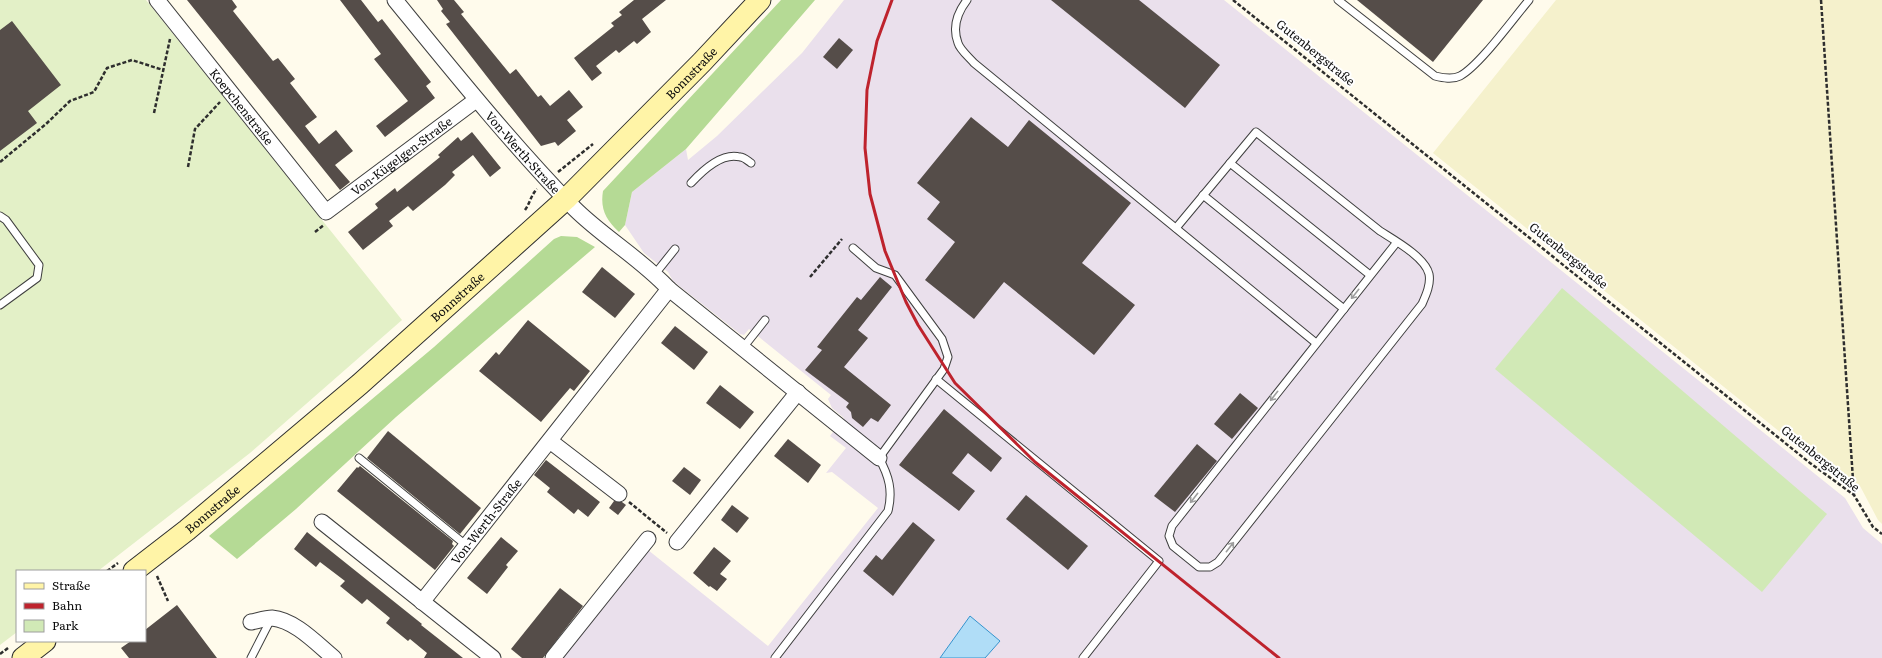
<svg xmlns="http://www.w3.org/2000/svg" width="1882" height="658" viewBox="0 0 1882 658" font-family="Literata,serif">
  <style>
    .industrial { fill: #eae0ec }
    .farmland { fill: #f5f1cc }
    .green { fill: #d1e9b6 }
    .forest { fill: #b5da95 }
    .pitch { fill: #e3f0c7 }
    .water { fill: #b0ddf7; stroke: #3694ce }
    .building { fill: #554d49 }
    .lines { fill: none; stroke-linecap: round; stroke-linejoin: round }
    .service-casing { stroke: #3f3f3f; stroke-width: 9 }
    .minor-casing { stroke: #3f3f3f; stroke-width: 17 }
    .secondary-casing { stroke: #2e2e2e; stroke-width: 23 }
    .path { stroke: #2e2e2e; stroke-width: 2.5; stroke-dasharray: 4 2; stroke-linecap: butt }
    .service { stroke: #fff; stroke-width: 7 }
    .minor { stroke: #fff; stroke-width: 15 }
    .secondary { stroke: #fff4a7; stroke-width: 21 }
    .rail { stroke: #be232d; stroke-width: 3 }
    .oneway { stroke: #9e9e9e }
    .labels { text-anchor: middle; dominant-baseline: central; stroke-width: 4; stroke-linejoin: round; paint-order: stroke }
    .street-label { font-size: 12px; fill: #0c0c0c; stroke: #fff }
  </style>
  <rect width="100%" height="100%" fill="#fffbec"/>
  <path class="industrial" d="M844,0H1224L1845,498L1863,528L1882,544V658H561L648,550L768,646L878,508L832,472L826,473L846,448L830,436L844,418L832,408L828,399L831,395L749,329L744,335L740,334L673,281L668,272L644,253L625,225L632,192L686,149L688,160L717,136L802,53Z"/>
  <path class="farmland" d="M1556,0H1882V524L1878,520L1860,486L1836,477L1433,153Z"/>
  <path class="green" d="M1562,288L1827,514L1762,592L1495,369Z"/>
  <g class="forest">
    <path d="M781,0H815L686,149L632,192L625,225L619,232C606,220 600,209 603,191Z"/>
    <path d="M561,236L577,237L595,247L396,417L296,509L237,559L209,536L434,347L554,239Z"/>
  </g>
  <path class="pitch" d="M0,0H146L402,320L250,453L98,571H17V632L0,645Z"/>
  <path class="water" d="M970,616L1000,641L985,658H940Z"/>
  <g class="building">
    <path d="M187,0H232L237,7L233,11L273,61L278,58L295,79L290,83L317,117L305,126L319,144L336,130L353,151L335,165L350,182L340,190Z"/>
    <path d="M340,0H361L378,22L382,19L431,82L426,86L435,98L385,137L376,126L408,101L374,59L381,54Z"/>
    <path d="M437,0H454L464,12L461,14L510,74L516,69L538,97L541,95L550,106L569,90L583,107L567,120L576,131L558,146L555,142L541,146L446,24L450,22L441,11L443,9Z"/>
    <path d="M634,0H666L642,19L651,32L637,44L634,41L619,53L616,50L596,66L602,73L592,81L574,58L614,26L611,23L622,15L619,12Z"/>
    <path d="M1051,0H1139L1220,65L1185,108Z"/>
    <path d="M1357,0H1483L1433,62Z"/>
    <path d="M12,21L61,85L28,111L37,123L0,151V30Z"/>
    <path d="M839,38L853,50L837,69L823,57Z"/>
    <path d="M971,117L1008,147L1029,120L1131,203L1082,263L1135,305L1094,355L1004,282L974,319L925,280L955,242L927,219L940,202L917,183Z"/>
    <path d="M472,132L501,168L490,177L473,155L452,172L455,175L445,185L413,211L408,206L389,221L393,226L363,250L348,232L378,208L375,204L395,188L397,192L440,157L438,155L458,137L461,141Z"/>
    <path d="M602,267L635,294L615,318L582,292Z"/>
    <path d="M880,277L892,287L858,330L868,338L844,367L891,405L878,422L871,418L863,427L852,418L851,412L846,407L849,403L805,370L822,350L817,347L857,297L861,300Z"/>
    <path d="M528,320L590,371L574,391L570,388L541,422L479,371L496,352L499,355Z"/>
    <path d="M675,326L708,352L694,370L661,343Z"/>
    <path d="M720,385L754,412L740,429L706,403Z"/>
    <path d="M1240,393L1258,408L1232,439L1214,424Z"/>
    <path d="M944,409L1002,458L991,472L968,453L952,473L975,491L959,511L899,465Z"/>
    <path d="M388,431L481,508L460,534L367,458Z"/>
    <path d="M788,439L821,465L808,483L774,456Z"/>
    <path d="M1197,444L1217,461L1175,512L1154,496Z"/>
    <path d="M546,460L600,502L588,517L578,509L574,514L547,492L550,488L534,475Z"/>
    <path d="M360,466L453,541L452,544L454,546L435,570L337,491L357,467L358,468Z"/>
    <path d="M684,467L701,480L690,495L672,481Z"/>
    <path d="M1026,495L1088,546L1068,570L1006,519Z"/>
    <path d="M614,501L622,502L626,505L618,515L609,508Z"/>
    <path d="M732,505L749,518L737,533L721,520Z"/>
    <path d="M913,522L935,540L893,596L863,571L876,555L882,560Z"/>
    <path d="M307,532L422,624L421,625L463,658H424L427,653L410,639L408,641L386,623L390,618L367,599L362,604L340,586L345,581L320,562L316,567L294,549Z"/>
    <path d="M501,537L518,551L506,565L508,567L487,594L467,578Z"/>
    <path d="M714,547L731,561L720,574L727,579L717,591L710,586L709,587L693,573Z"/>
    <path d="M560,588L583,606L543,658H522L511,649Z"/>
    <path d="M177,605L217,658H129L121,648L131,641H145V630Z"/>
  </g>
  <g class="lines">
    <g class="service-casing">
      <g id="service">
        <path d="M967,0C957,13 952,27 958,43C960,50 969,57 974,63L1316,343"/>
        <path d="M1338,0L1435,76C1443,78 1452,80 1460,76C1479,66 1513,19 1529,0"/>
        <path d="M1230,163L1370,275"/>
        <path d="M691,183C702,171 722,152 740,157C744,157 748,161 751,163"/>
        <path d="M1203,195L1344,309"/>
        <path d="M0,216L6,220L39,265L37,278L0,305"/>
        <path d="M1176,228L1256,132L1380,231C1394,240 1425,257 1429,274C1431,284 1426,295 1422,304L1218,562L1210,567H1199L1173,546L1169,536L1172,526L1397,242"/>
        <path d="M655,274L675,249"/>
        <path d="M742,349L765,320"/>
        <path d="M936,379L1159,561L1083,658"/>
        <path d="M359,458L467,546"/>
        <path d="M251,658L271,619"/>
        <path d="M775,658L888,511C893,491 889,476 879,458L944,369L948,357L942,339L895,275L876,268L853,248"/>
      </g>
    </g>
    <g class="minor-casing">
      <g id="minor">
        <path id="s1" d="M157,0L326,212L476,100"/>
        <path id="s2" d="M395,0C453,71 510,142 574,208C603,237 640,258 669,289L879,458"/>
        <path d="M550,441L619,494"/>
        <path d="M322,522L493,658"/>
        <path d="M677,542L798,392"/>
        <path id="s3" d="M422,602L669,289"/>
        <path d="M251,622C257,621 265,618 272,618C295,620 317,644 334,658"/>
        <path d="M553,658L648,539"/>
      </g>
    </g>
    <g class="secondary-casing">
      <g id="secondary">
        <path id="s4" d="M134,571L187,530L360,384L566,199L702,62L760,0"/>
        <path d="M23,658L45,641"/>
      </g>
    </g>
    <g class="path">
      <path d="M1233,0L1810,463L1854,495L1873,527L1882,534"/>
      <path d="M1821,0L1854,495"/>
      <path d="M154,113L170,39"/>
      <path d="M0,162L46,124L70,101L94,92L107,68L132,60L163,70"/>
      <path d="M188,167L195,129L220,102"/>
      <path d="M558,172L593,144"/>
      <path d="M525,210C530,203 531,195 537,189"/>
      <path d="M315,232L324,225"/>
      <path d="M810,277L842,239"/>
      <path d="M629,502L667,533"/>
      <path d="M107,571L118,563"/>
      <path d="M157,576L168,601"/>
      <path d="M0,654L8,648"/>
    </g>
    <use href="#service" class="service"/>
    <use href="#minor" class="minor"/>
    <use href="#secondary" class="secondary"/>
    <path class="rail" d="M892,0L877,41L867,90L865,148L870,194L885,251L906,302L918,325L955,383L1035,462L1279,658"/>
  </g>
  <defs><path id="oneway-shaft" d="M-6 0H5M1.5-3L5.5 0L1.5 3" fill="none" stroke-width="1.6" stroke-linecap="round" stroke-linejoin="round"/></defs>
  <g class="oneway">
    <use href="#oneway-shaft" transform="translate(1355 294) rotate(129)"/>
    <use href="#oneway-shaft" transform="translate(1274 396) rotate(128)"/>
    <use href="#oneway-shaft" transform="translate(1194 498) rotate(128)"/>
    <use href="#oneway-shaft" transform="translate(1230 547) rotate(-52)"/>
  </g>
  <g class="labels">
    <g class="street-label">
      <text transform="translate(1316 52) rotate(39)">Gutenbergstraße</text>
      <text stroke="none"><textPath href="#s4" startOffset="748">Bonnstraße</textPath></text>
      <text stroke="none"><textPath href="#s1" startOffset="136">Koepchenstraße</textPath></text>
      <text stroke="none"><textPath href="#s2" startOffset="199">Von-Werth-Straße</textPath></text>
      <text stroke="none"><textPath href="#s1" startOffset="365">Von-Kügelgen-Straße</textPath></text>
      <text transform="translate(1569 255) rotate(39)">Gutenbergstraße</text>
      <text stroke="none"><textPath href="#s4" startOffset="424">Bonnstraße</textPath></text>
      <text transform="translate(1821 458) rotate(39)">Gutenbergstraße</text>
      <text stroke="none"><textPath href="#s4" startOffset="100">Bonnstraße</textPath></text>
      <text stroke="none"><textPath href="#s3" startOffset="103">Von-Werth-Straße</textPath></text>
    </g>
  </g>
  <rect x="16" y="570" width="130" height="72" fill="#ffffff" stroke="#9e9e9e"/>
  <rect x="24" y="583" width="20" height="6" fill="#fff4a7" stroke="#9e9e9e"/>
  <text x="52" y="590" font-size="12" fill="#0c0c0c">Straße</text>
  <rect x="24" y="603" width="20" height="6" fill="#be232d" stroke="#9e9e9e"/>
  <text x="52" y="610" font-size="12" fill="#0c0c0c">Bahn</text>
  <rect x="24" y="620" width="20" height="12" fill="#d1e9b6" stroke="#9e9e9e"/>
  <text x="52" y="630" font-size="12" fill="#0c0c0c">Park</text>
</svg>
